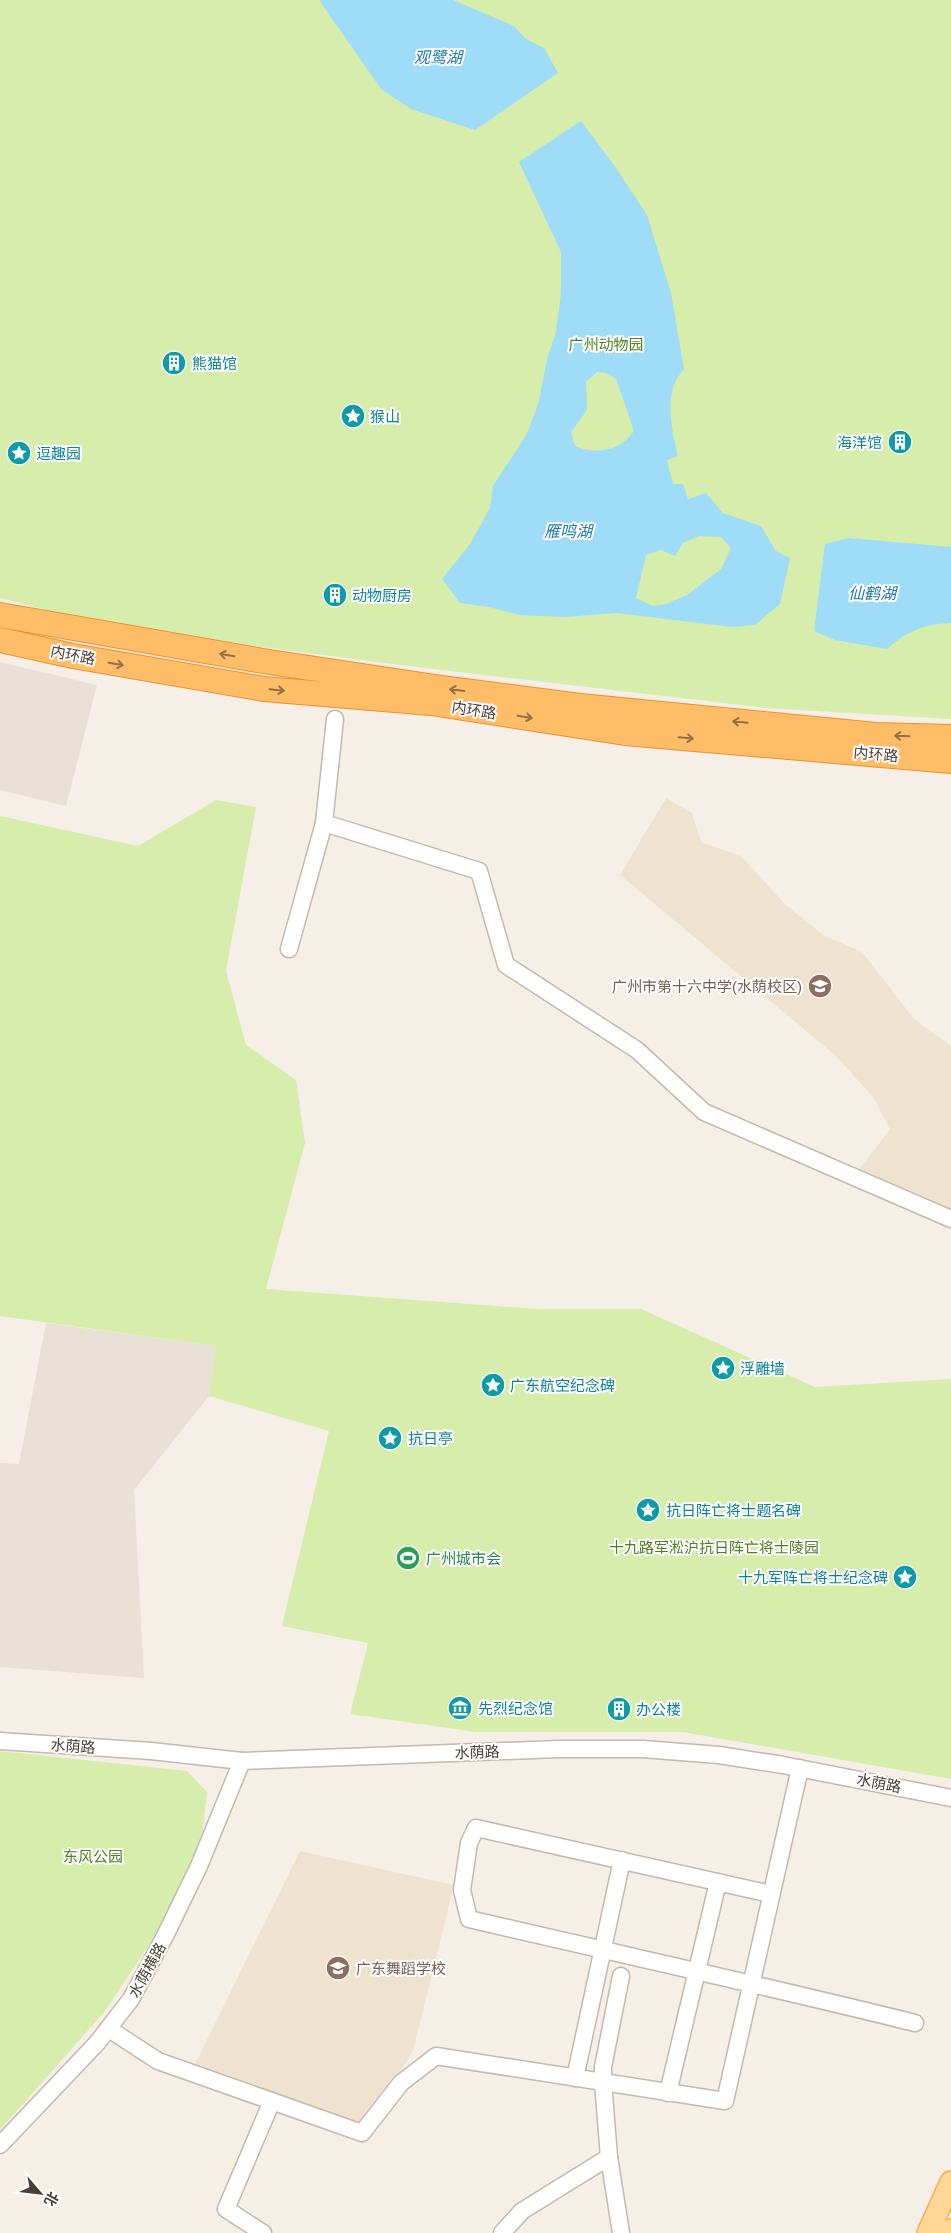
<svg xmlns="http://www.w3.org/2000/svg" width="951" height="2233" viewBox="0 0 951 2233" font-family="Arial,'Noto Sans SC',sans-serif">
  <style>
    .residential { fill: #e9e1d5 }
    .education { fill: #efe3d0 }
    .green { fill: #d6edac }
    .water { fill: #9edcf7; fill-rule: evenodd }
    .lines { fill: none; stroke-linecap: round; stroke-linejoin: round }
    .minor-casing { stroke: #c4b9ac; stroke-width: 19 }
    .major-casing { stroke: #eeb35c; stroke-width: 24 }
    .highway-casing { stroke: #eb902b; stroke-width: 26 }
    .minor { stroke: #fff; stroke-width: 16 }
    .major { stroke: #ffd696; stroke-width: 21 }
    .highway { stroke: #ffbd68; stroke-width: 24 }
    .oneway { stroke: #927149 }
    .labels { text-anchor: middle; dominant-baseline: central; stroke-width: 4; stroke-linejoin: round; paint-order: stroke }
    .park-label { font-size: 15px; fill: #508023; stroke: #fff }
    .culture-label { font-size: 15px; fill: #0d838f; stroke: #fff; text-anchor: start }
    .street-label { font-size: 15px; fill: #493f35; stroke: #fff }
    .education-label { font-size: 15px; fill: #785e54; stroke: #fff; text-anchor: end }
    .leisure-label { font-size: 15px; fill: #27864d; stroke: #fff; text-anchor: start }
    .water-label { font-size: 16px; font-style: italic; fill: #217aa5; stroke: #fff }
  </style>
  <rect width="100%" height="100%" fill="#f5efe7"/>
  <g class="residential">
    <path d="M0,662L97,685L66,806L0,790Z"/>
    <path d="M46,1323L216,1346L209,1396L134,1490L144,1678L0,1667V1463L19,1464Z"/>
  </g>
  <g class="education">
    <path d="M666,798L692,813L701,842L741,856L785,904L823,935L862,952L914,1019L951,1046V1219L946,1228L852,1179L890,1129L873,1097L835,1055L620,875Z"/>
    <path d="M300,1851L454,1885L413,2051L365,2127L192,2070Z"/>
  </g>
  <g class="green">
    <path d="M0,0H951V719L766,708L408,666L261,647L46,610L0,598Z"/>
    <path d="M216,800L256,807L226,971L246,1045L296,1080L305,1143L266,1289L539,1309H641L815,1387L951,1379V1779L683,1732H476L350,1714L368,1643L282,1626L329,1431L209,1396L216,1346L0,1316V816L138,846Z"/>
    <path d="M0,1751L187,1771L207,1792L201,1845L164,1922L105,2011L0,2130Z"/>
  </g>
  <g class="water">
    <path d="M319,0H453L514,26L526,39L544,48L558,73L475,130L411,109L381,89Z"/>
    <path d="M581,121L614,165L647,215L671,293L684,370C662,389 672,432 678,456L667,460L673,484H683L688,499L706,493L723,513L761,526L776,551L790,558L780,604L755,625L732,627L617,613L564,617L519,615L489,607L460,603L442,579L470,544L490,508L493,486L527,434L539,401L547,359L556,332L561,293V252L519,162ZM597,372L606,373L616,379L634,431C621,451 596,455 575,446L571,432L587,410L586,382ZM699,536L721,537L731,548L721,569L687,595L666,604L653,606L636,598L646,555L661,550L675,556L683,543Z"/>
    <path d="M849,538L951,547V623C926,623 905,632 887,649L835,640L814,631L825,544Z"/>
  </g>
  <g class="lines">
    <g class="minor-casing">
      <g id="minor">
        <path d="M324,823L479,871L506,965L637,1050L704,1112L951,1219"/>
        <path d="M289,949L324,823L335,719"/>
        <path d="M0,1741L151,1751L242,1761L558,1749H643L719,1755L783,1765L951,1798"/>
        <path d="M771,1894L476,1828L469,1843L462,1890L469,1919C618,1954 767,1986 915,2023"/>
        <path d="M621,1976L603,2067V2082L609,2157L621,2233"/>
        <path d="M109,2029L158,2061L362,2133L401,2083L436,2056L725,2101L800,1768"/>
        <path d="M575,2078L622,1860"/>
        <path d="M668,2093L718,1882"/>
        <path d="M0,2145L97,2043L131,1999L165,1936L199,1866L242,1761"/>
        <path d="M263,2233L226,2209L272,2101"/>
        <path d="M502,2233L522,2211L609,2157"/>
      </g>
    </g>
    <g class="major-casing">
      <g id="major">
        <path d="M928,2233L951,2182"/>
        <path d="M950,2233L951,2230"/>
      </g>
    </g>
    <g class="highway-casing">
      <g id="highway">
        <path d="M0,615L263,661L435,687L580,706L876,735L951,737"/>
        <path d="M0,640L73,656L264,689L431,703L625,733L951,761"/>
      </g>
    </g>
    <use href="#minor" class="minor"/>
    <use href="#major" class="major"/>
    <use href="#highway" class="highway"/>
  </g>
  <defs><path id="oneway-shaft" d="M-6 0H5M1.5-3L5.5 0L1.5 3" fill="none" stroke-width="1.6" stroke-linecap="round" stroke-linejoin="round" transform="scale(1.25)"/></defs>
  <g class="oneway">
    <use href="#oneway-shaft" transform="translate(227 655) rotate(-171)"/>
    <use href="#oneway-shaft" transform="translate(116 664) rotate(10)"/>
    <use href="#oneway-shaft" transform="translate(277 690) rotate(6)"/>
    <use href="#oneway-shaft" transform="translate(457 690) rotate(-173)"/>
    <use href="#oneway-shaft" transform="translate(525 717) rotate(9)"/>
    <use href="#oneway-shaft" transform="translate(740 722) rotate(-174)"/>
    <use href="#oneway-shaft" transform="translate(902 736) rotate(-178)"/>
    <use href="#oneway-shaft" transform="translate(686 738) rotate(5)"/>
  </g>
  <defs>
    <g id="building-disc" transform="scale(1.25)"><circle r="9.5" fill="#0f9aa8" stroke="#fff"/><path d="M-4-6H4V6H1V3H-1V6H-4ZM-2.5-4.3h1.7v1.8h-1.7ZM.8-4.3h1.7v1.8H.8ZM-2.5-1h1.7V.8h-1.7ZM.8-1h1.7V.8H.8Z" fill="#fff"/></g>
    <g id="sight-disc" transform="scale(1.25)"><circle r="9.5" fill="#0f9aa8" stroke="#fff"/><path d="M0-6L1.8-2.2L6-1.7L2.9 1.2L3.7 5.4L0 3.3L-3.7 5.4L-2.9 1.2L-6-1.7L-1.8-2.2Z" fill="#fff"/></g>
    <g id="school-disc" transform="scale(1.25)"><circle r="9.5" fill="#8d6e63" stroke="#fff"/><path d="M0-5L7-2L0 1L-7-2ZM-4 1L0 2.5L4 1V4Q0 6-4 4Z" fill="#fff"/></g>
    <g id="stadium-disc" transform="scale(1.25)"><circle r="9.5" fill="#2e9e5b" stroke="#fff"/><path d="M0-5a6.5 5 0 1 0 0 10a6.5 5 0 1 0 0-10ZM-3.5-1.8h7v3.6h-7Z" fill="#fff"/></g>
    <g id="museum-disc" transform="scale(1.25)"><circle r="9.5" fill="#0f9aa8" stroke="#fff"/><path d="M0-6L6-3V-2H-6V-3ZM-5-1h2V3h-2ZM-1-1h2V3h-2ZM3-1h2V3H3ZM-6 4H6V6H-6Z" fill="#fff"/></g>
  </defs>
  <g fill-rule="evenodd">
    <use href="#building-disc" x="174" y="363"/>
    <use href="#sight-disc" x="353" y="416"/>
    <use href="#building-disc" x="900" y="442"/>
    <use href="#sight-disc" x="19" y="453"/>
    <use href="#building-disc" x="335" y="595"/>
    <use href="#school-disc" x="820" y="986"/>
    <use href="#sight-disc" x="723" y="1368"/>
    <use href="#sight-disc" x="493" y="1385"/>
    <use href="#sight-disc" x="390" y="1438"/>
    <use href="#sight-disc" x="648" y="1510"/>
    <use href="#stadium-disc" x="408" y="1558"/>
    <use href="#sight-disc" x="905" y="1577"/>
    <use href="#museum-disc" x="460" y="1708"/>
    <use href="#building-disc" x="619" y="1709"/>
    <use href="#school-disc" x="338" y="1968"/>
  </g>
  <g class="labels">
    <g class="park-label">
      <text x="606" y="344">广州动物园</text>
      <text x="714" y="1547">十九路军淞沪抗日阵亡将士陵园</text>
      <text x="93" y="1856">东风公园</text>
    </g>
    <g class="culture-label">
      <text x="192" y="363">熊猫馆</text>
      <text x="370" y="416">猴山</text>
      <text x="882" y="442" text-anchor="end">海洋馆</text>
      <text x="36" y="453">逗趣园</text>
      <text x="352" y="595">动物厨房</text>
      <text x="740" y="1368">浮雕墙</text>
      <text x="510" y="1385">广东航空纪念碑</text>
      <text x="408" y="1438">抗日亭</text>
      <text x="666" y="1510">抗日阵亡将士题名碑</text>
      <text x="888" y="1577" text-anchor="end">十九军阵亡将士纪念碑</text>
      <text x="478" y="1708">先烈纪念馆</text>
      <text x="636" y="1709">办公楼</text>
    </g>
    <g class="street-label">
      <text transform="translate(73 655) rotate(11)">内环路</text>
      <text transform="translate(474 710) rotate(9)">内环路</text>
      <text transform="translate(876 754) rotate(5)">内环路</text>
      <text transform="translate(73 1746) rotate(4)">水荫路</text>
      <text transform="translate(477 1752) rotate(-2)">水荫路</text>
      <text transform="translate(879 1783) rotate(11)">水荫路</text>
      <text transform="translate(147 1970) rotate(-61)">水荫横路</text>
    </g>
    <g class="education-label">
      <text x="802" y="986">广州市第十六中学(水荫校区)</text>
      <text x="356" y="1968" text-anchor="start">广东舞蹈学校</text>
    </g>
    <g class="leisure-label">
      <text x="426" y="1558">广州城市会</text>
    </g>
    <g class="water-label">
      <text x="438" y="57">观鹭湖</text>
      <text x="568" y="531">雁鸣湖</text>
      <text x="872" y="593">仙鹤湖</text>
    </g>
  </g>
  <g transform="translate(40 2193) rotate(118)" stroke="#ffffff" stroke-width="4" paint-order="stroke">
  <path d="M0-4L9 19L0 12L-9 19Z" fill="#493f35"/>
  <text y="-8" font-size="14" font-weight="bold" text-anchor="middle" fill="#493f35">北</text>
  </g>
</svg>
